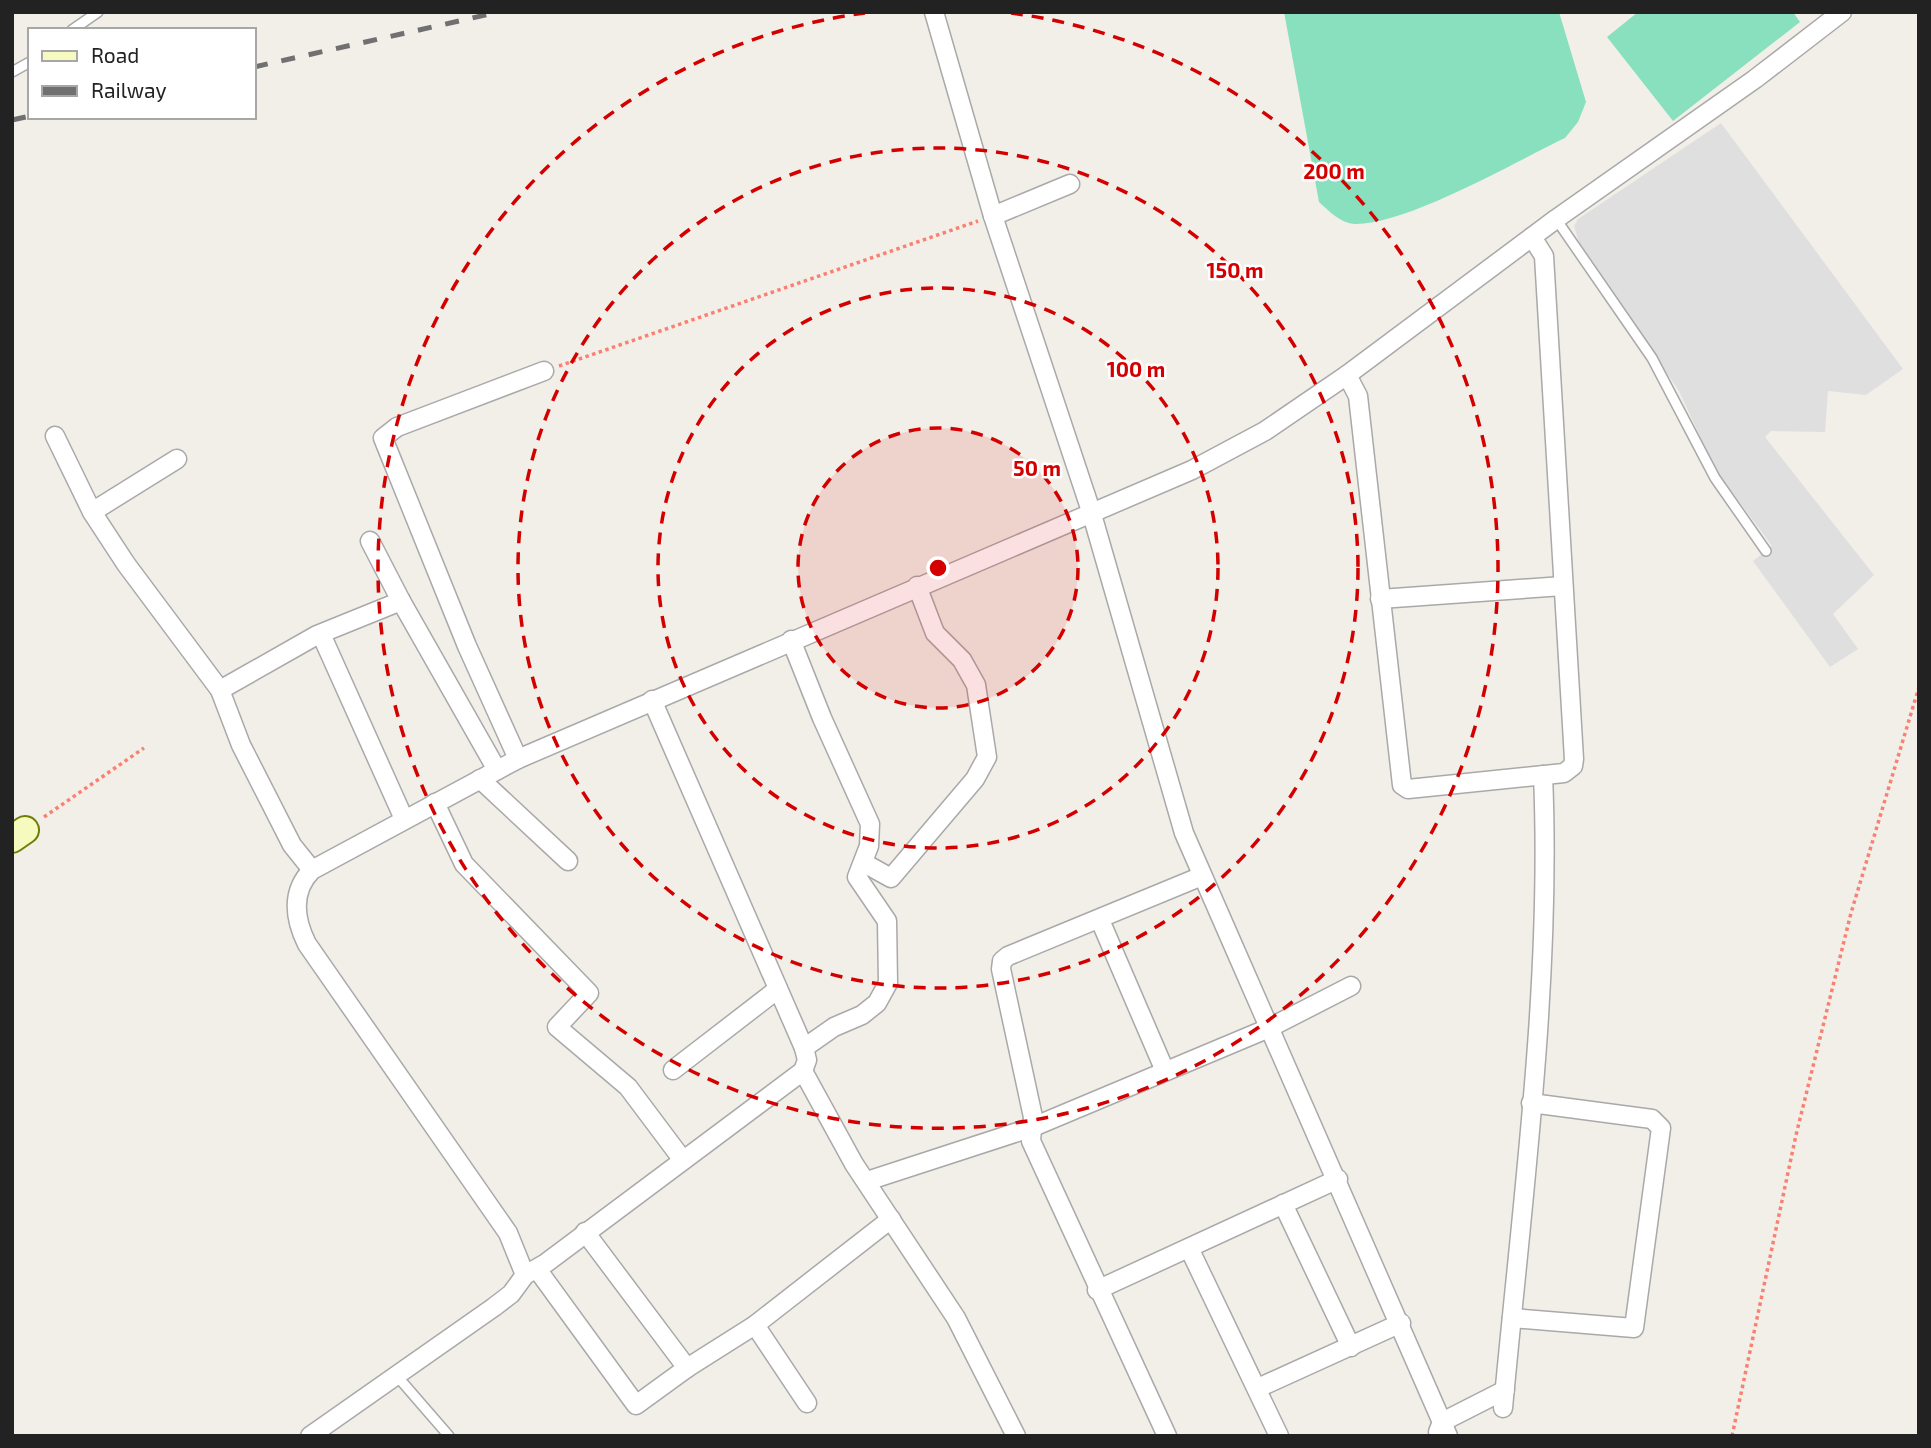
<svg xmlns="http://www.w3.org/2000/svg" width="1931" height="1448" viewBox="0 0 1931 1448" font-family="'Exo 2',sans-serif">
  <style>
    .residential { fill: #e0dfdf }
    .pitch { fill: #88e0be }
    .lines { fill: none; stroke-linecap: round; stroke-linejoin: round }
    .lane-casing { stroke: #a9a9a9; stroke-width: 12 }
    .street-casing { stroke: #a9a9a9; stroke-width: 21 }
    .secondary-casing { stroke: #707d05; stroke-width: 30 }
    .path { stroke: #fa8072; stroke-width: 3.5; stroke-dasharray: 3.5 3.5; stroke-linecap: butt }
    .lane { stroke: #fff; stroke-width: 9 }
    .street { stroke: #fff; stroke-width: 18 }
    .secondary { stroke: #f7fabf; stroke-width: 26 }
    .rail { stroke: #707070; stroke-width: 5; stroke-dasharray: 14 14; stroke-linecap: butt }
    .ring { fill: none; stroke: #d40000; stroke-width: 3.5; stroke-dasharray: 12 9 }
    .centre { fill: #d40000; stroke: #fff; stroke-width: 3.5 }
    .ring-label { font-size: 21px; text-anchor: middle; font-weight: bold; fill: #d40000; stroke: #fff; stroke-width: 5; stroke-linejoin: round; paint-order: stroke }
  </style>
  <rect width="100%" height="100%" fill="#f2efe9"/>
  <path class="residential" d="M1721,123L1903,369L1866,395L1828,391L1825,432L1771,431L1765,437L1874,575L1833,614L1858,649L1830,667L1753,561L1772,546L1715,469L1679,391L1580,246L1574,226L1578,219Z"/>
  <g class="pitch">
    <path d="M1284,12H1559L1586,102L1578,122L1565,138C1515,162 1406,225 1355,224C1340,223 1329,211 1319,202Z"/>
    <path d="M1638,12H1793L1800,22L1673,121L1607,37Z"/>
  </g>
  <g class="lines">
    <g class="lane-casing">
      <g id="lane">
        <path d="M72,30L98,12"/>
        <path d="M12,72L30,62"/>
        <path d="M1556,219L1652,358L1715,478L1766,551"/>
        <path d="M397,1376L449,1436"/>
      </g>
    </g>
    <g class="street-casing">
      <g id="street">
        <path d="M934,12L993,216L1091,511L1184,833L1448,1436"/>
        <path d="M993,216L1070,184"/>
        <path d="M1347,375L1358,396L1402,785L1408,789L1564,773L1573,766L1574,759L1544,256L1532,237"/>
        <path d="M55,436L92,512L126,564L220,690L241,745L292,845L312,870"/>
        <path d="M92,512L177,459"/>
        <path d="M370,541L401,601L497,770"/>
        <path d="M1380,599L1563,586"/>
        <path d="M321,634L404,819"/>
        <path d="M791,640L822,718L870,824L869,846L857,877L887,921L888,983L877,1003L862,1015L834,1027L804,1048"/>
        <path d="M220,690L317,635L401,601"/>
        <path d="M518,759L467,646L383,438L397,427L544,371"/>
        <path d="M480,779L568,861"/>
        <path d="M435,803L464,864L589,993L557,1027L628,1087L682,1159"/>
        <path d="M864,863L891,878L975,779L987,757L976,685L962,660L935,633L917,586"/>
        <path d="M1100,920L1165,1071"/>
        <path d="M673,1070L778,989"/>
        <path d="M803,1071L854,1164L956,1318L1016,1436"/>
        <path d="M867,1181L1033,1127L1269,1028L1351,986"/>
        <path d="M1283,1204L1351,1347"/>
        <path d="M585,1232L687,1368"/>
        <path d="M1189,1248L1279,1436"/>
        <path d="M537,1269L636,1405L687,1368L755,1325L891,1219"/>
        <path d="M525,1275L508,1233L307,944C294,918 291,891 312,870L518,759L1192,470L1265,431L1347,375L1556,219L1755,79L1842,12"/>
        <path d="M1097,1290L1338,1179"/>
        <path d="M1512,1318L1634,1328L1661,1128L1652,1119L1531,1103"/>
        <path d="M755,1325L807,1403"/>
        <path d="M1258,1388L1401,1323"/>
        <path d="M1503,1408C1522,1201 1552,982 1543,775"/>
        <path d="M1438,1432L1442,1422L1505,1390"/>
        <path d="M310,1436L494,1307L511,1294L525,1275L546,1263L803,1071L807,1060L804,1048L652,700"/>
        <path d="M1167,1436L1031,1141L1033,1117L1001,969L1002,961L1008,956L1202,876"/>
      </g>
    </g>
    <g class="secondary-casing">
      <path id="secondary" d="M12,839L25,830"/>
    </g>
    <g class="path">
      <path d="M559,366L978,221"/>
      <path d="M44,817L144,748"/>
      <path d="M1732,1436L1796,1135L1851,913L1919,687"/>
    </g>
    <use href="#lane" class="lane"/>
    <use href="#street" class="street"/>
    <use href="#secondary" class="secondary"/>
    <g class="rail">
      <path d="M254,67L499,12"/>
      <path d="M12,120L30,116"/>
    </g>
  </g>
  <circle cx="938" cy="568" r="140" fill="#d40000" fill-opacity=".12"/>
  <g class="ring">
    <circle cx="938" cy="568" r="140"/>
    <circle cx="938" cy="568" r="280"/>
    <circle cx="938" cy="568" r="420"/>
    <path d="M1011 13A560 560 0 1 1 865 13"/>
  </g>
  <circle cx="938" cy="568" r="10" class="centre"/>
  <g class="ring-label">
    <text x="1334" y="179">200 m</text>
    <text x="1235" y="278">150 m</text>
    <text x="1136" y="377">100 m</text>
    <text x="1037" y="476">50 m</text>
  </g>
  <rect width="1931" height="1448" fill="none" stroke="#222222" stroke-width="28"/>
  <rect x="28" y="28" width="228" height="91" fill="#ffffff" stroke="#a7a7a7" stroke-width="2"/>
  <rect x="42" y="51" width="35" height="10" fill="#f7fabf" stroke="#a7a7a7" stroke-width="2"/>
  <text x="91" y="63" font-size="21" fill="#222222">Road</text>
  <rect x="42" y="86" width="35" height="10" fill="#707070" stroke="#a7a7a7" stroke-width="2"/>
  <text x="91" y="98" font-size="21" fill="#222222">Railway</text>
</svg>
